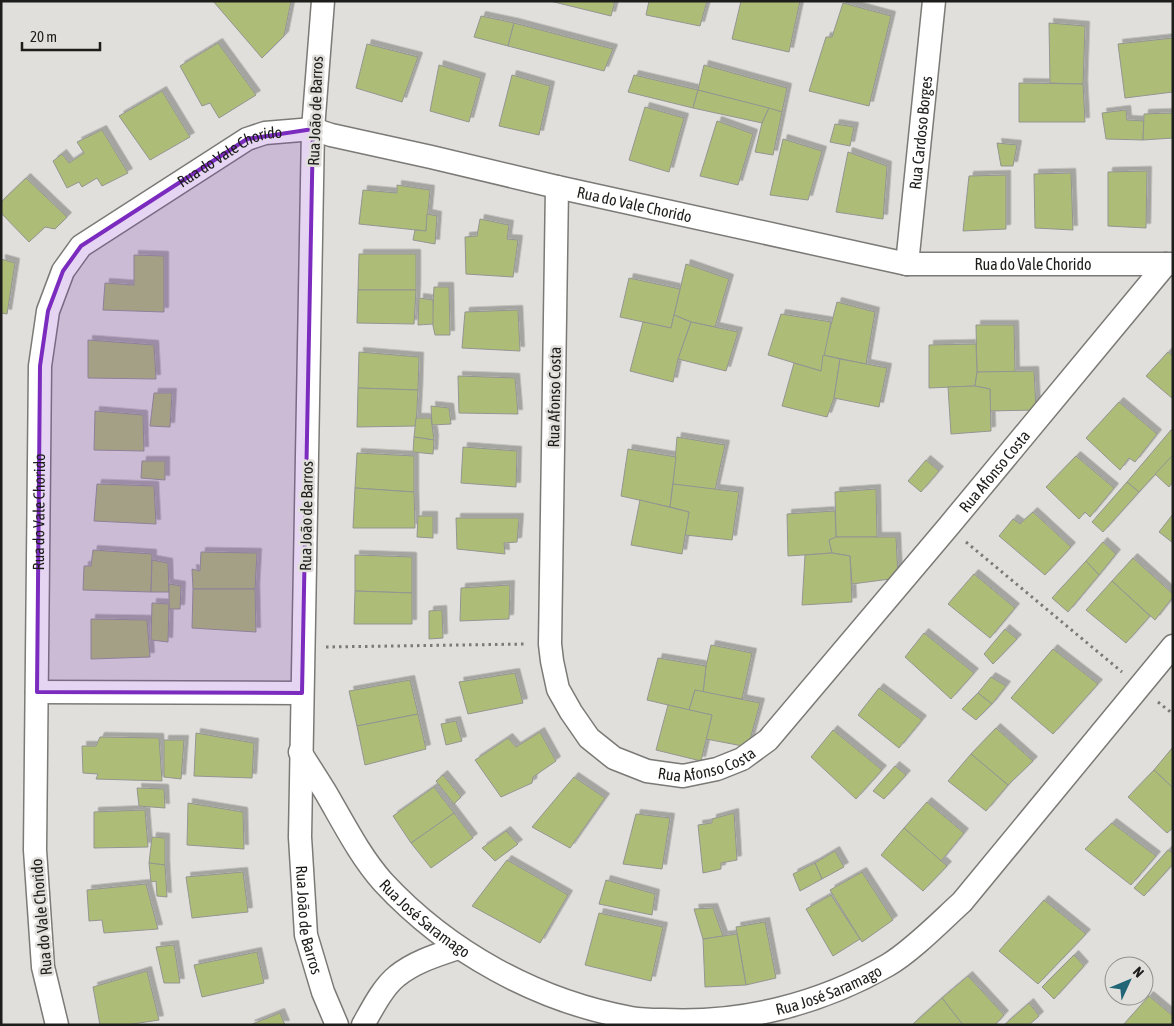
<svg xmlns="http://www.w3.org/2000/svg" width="1174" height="1026" viewBox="0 0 1174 1026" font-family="'Asap Condensed',sans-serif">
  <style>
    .building { fill: #adbd77; stroke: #949591; filter: url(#shadow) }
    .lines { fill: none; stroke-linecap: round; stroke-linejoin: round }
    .minor-casing { stroke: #7b7a76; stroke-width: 25 }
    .path { stroke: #7a7a77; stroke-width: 3; stroke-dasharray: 2.5 4; stroke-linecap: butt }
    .minor { stroke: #fff; stroke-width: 22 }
    .marked { fill: #7b2cbf; fill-opacity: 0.2; stroke: #7b2cbf; stroke-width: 4; stroke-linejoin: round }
    .labels { text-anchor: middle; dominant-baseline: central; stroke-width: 5; stroke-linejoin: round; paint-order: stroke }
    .street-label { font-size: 16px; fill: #1d1d1b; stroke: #e0dfdb }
  </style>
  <defs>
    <filter id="shadow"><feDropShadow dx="4.5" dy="-4.5" stdDeviation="0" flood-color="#0004"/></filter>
  </defs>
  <rect width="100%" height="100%" fill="#e0dfdb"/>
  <g class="building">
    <path d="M213,1H291L284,36L262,58Z"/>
    <path d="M550,1H615L611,16Z"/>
    <path d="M649,1H707L700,26L646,15Z"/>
    <path d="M741,1H800L789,52L732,39Z"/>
    <path d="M843,3L891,16L869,106L809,91L826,37H832Z"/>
    <path d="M481,16L514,23L508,46L474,37Z"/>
    <path d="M514,23L613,49L604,71L508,46Z"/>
    <path d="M1049,23L1085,26L1083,84L1050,83Z"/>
    <path d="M1173,38V92L1125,98L1118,44Z"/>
    <path d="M218,43L256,95L219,118L210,103L202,106L180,66Z"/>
    <path d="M367,44L418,57L402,102L356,88Z"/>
    <path d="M439,65L481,78L469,122L430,111Z"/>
    <path d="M704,65L787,88L782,112L698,90Z"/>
    <path d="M512,75L550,86L539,135L499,126Z"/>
    <path d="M634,75L698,90L693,108L628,92Z"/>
    <path d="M1019,83L1083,84L1085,122H1019Z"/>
    <path d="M698,90L769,108L762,123L693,108Z"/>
    <path d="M162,91L190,137L150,160L119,116Z"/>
    <path d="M645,107L684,118L669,172L629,160Z"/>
    <path d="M769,108L782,112L773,155L755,152L762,123Z"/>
    <path d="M1126,110L1127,120L1144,121L1143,140L1106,139L1102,113Z"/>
    <path d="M1173,113V138L1143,140L1144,114Z"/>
    <path d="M717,121L753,134L738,185L700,176Z"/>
    <path d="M835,124L854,127L850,146L830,142Z"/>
    <path d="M102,130L128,173L102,186L97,178L82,187L79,182L67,188L53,161L62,154L69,163L84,153L77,142Z"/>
    <path d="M783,139L822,151L808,200L770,195Z"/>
    <path d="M997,143L1017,145L1013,166H1001Z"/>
    <path d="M848,152L887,166L883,219L836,212Z"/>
    <path d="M1147,171L1146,228L1108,226V172Z"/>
    <path d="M1071,173L1073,230L1035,228L1034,174Z"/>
    <path d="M1006,175V229L963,231L969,176Z"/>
    <path d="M26,178L67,217L55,229L45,227L29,242L1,213V202Z"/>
    <path d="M397,185L430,190L426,231L359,224L363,190L397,193Z"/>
    <path d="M427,214L437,216L435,244L413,240L415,230L426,231Z"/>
    <path d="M480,219L509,225L507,239L518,240L513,277L466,274L465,237L477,236Z"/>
    <path d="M359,254H416V290H358Z"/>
    <path d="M134,255L164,256V312L103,310L105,283L134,285Z"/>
    <path d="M1,259L15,263L7,314L1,313Z"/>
    <path d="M686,264L729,279L715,327L691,322L674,315Z"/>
    <path d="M629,278L680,289L671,328L620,317Z"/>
    <path d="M434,287H449L450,335H435L432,321Z"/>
    <path d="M358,290H416L414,324L357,323Z"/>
    <path d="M419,298L433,300V324L418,325Z"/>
    <path d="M837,302L875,312L866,364L823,355Z"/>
    <path d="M518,310L520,351L462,348L465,312Z"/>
    <path d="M781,314L831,322L821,371L768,355Z"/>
    <path d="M674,315L691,322L678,359L673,382L630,371L643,322L671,328Z"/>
    <path d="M691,322L738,332L726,371L678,359Z"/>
    <path d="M976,325H1014L1015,372H977Z"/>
    <path d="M88,340L154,345L156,379L88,378Z"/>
    <path d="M976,344L977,372L975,386L929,388V345Z"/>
    <path d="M359,352L419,357L418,390L358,388Z"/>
    <path d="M1168,352L1173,356V399L1146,376Z"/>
    <path d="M823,355L840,359L834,398L827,417L782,406L794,363L821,371Z"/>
    <path d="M840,359L887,368L879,407L834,398Z"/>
    <path d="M1034,371L1036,410L990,411V389L975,386L977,372Z"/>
    <path d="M458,376L515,378L518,414L459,413Z"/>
    <path d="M975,386L990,389L991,431L951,434L948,387Z"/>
    <path d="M358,388L418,390L416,426L357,427Z"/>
    <path d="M154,393H172L170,427L150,426Z"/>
    <path d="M1119,402L1157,434L1135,462L1129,458L1120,470L1086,438Z"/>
    <path d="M431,406L449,408L451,424L432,425Z"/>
    <path d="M95,411L143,415L144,451L94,450Z"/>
    <path d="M416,418H431L434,440L414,437Z"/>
    <path d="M1171,430L1173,431V455L1139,492L1127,482Z"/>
    <path d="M414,437L434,440L433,454L413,452Z"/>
    <path d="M677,437L725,445L715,490L673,484Z"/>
    <path d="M463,447L517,451L516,487L461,483Z"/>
    <path d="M628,449L676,457L670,507L621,496Z"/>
    <path d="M357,453L414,456V492L355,488Z"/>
    <path d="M1173,455V482L1169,487L1155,474Z"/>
    <path d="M1076,456L1114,488L1090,517L1085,512L1079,519L1046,487Z"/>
    <path d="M926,460L939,471L921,492L908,481Z"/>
    <path d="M142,461H165V480L141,478Z"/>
    <path d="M1127,482L1139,492L1103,532L1092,522Z"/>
    <path d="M97,484L154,486L156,524L94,521Z"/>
    <path d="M673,484L739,492L732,540L685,535L689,512L670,507Z"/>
    <path d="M355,488L414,492L415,528H353Z"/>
    <path d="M876,489L877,537H836L835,492Z"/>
    <path d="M640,500L689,512L682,554L631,545Z"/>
    <path d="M835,511L836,537L829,540L832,553L788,556L787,514Z"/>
    <path d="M1033,512L1071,547L1045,575L999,536L1013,519L1020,524Z"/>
    <path d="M1173,514V543L1159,532Z"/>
    <path d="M418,516H433V538L417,537Z"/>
    <path d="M456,518H519L517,542L504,543L505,554L457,549Z"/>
    <path d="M836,537H896L898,578L852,584L850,556L832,553L829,540Z"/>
    <path d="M1103,542L1116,554L1099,575L1086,561Z"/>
    <path d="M93,550L152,554L151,592L83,590L84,566H91Z"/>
    <path d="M201,552L257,553L255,589H193L192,569L200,571Z"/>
    <path d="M832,553L850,556L852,602L802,605L805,555Z"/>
    <path d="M355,555L412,557V593L355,591Z"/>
    <path d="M1133,558L1173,594V597L1155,620L1112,581Z"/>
    <path d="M152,560L168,563L169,592H151Z"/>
    <path d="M1086,561L1099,575L1068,612L1052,598Z"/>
    <path d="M974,574L1015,608L990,638L948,604Z"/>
    <path d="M1112,581L1150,616L1126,643L1086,610Z"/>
    <path d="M169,584L181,586L180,609H169Z"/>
    <path d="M510,585L509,619L460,621L461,588Z"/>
    <path d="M193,589H255L256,632L192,628Z"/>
    <path d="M355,591L412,593V624H354Z"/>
    <path d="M152,603L169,604L168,642L151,640Z"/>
    <path d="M442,610L443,638L429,639V611Z"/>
    <path d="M91,619L147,620L150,657L91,659Z"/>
    <path d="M1005,629L1017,639L993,664L984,654Z"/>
    <path d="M924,633L974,673L951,699L905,657Z"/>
    <path d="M711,645L752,653L742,699L703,693L706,666Z"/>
    <path d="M1053,649L1098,684L1053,734L1011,698Z"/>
    <path d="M658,658L706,666L703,693L695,690L689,710L647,700Z"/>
    <path d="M515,673L523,703L468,714L459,682Z"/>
    <path d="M991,677L1006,686L992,704L978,693Z"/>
    <path d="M410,680L418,714L357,726L349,691Z"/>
    <path d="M879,688L922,720L899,748L858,715Z"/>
    <path d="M695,690L760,703L748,747L706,739L712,715L689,710Z"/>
    <path d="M978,693L992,704L976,720L962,709Z"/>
    <path d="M668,705L712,715L701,761L656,750Z"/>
    <path d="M418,714L426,749L365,765L357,726Z"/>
    <path d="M456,721L462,741L446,745L441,724Z"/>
    <path d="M996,728L1033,761L1008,785L971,754Z"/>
    <path d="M833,730L882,770L856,799L811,757Z"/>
    <path d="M540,732L556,761L533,777L532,783L501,797L475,760L508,738L516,747Z"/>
    <path d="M196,733L254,743L252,778L194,776Z"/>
    <path d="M100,737L159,738L162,781L96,779L98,774L83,773L82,746H96Z"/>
    <path d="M164,740H184L181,779L164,777Z"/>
    <path d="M1173,747V788L1154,770Z"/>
    <path d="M971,754L1008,785L986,811L948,781Z"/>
    <path d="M895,766L906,775L884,799L873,791Z"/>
    <path d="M1154,770L1173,788V828L1167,833L1128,797Z"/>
    <path d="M443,775L461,797L454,804L436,781Z"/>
    <path d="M574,777L605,798L570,848L532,827Z"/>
    <path d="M434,787L454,813L411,843L393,816Z"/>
    <path d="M137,788L164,789L165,808L139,806Z"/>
    <path d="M927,802L964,833L941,861L904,828Z"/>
    <path d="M188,803L243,812L244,849L187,845Z"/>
    <path d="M145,810L148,847L94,848V812Z"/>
    <path d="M454,813L473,838L431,868L411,843Z"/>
    <path d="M734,813L737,860L721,863V869L703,873L698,825L712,823V819Z"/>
    <path d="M636,814L670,818L662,869L623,864Z"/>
    <path d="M1112,823L1156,856L1131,885L1085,849Z"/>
    <path d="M904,828L947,866L923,891L881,855Z"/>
    <path d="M506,831L518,844L495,861L482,848Z"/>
    <path d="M152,837L165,838V865L149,863Z"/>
    <path d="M1168,850L1173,853V864L1144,896L1134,888Z"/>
    <path d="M835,851L844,867L822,879L815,863Z"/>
    <path d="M507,860L568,895L540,943L472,906Z"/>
    <path d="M149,863L165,865L167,897L157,896L156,881L151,882Z"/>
    <path d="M815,863L822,879L800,891L793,874Z"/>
    <path d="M243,872L248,912L192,918L186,877Z"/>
    <path d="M862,872L893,920L862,942L830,890Z"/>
    <path d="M606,880L655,894L652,915L599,904Z"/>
    <path d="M146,884L158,929L104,933L102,920L89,921L87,890Z"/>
    <path d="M831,895L860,939L833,956L806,909Z"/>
    <path d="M1044,900L1086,934L1038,984L999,951Z"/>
    <path d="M713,908L723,936L703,939L694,909Z"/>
    <path d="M599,913L663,927L651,981L585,965Z"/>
    <path d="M765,922L776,978L746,985L736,927Z"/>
    <path d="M737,934L746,985L705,987L703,939Z"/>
    <path d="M174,945L180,983H164L156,947Z"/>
    <path d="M257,952L264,983L202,997L194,965Z"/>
    <path d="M1074,955L1084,966L1054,999L1042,987Z"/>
    <path d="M147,971L159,1020L126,1025H100L93,987Z"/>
    <path d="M968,976L1004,1015L995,1025H963L942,998Z"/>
    <path d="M1149,996L1173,1016V1025H1123Z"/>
    <path d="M942,998L963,1025H914L913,1024Z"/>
    <path d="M1029,1003L1039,1016L1029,1025H1004Z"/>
    <path d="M280,1013L285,1025H250Z"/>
  </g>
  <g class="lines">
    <g class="minor-casing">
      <g id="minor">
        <path id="s1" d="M323,1L313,129L300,837L306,935L323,992L337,1025"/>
        <path id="s2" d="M557,187L550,644L552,661L558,689L571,712L589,738L614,758L647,771L683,776L717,769L742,759L768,740L948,527L1166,264"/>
        <path id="s3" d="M907,264L934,1"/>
        <path d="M37,692L302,693"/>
        <path id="s4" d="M300,752C309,766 318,780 326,793C344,824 360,856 383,882C448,952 537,1001 631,1018C641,1020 653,1020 663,1020C742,1024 820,1004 888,965C913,950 941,921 962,902L1173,646"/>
        <path id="s5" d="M57,1025L43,967L35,850L40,366L48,311L63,271L81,246L247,139L265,133L313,129L331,135L431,157L557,187L907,264H1173"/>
        <path d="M363,1025C372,1009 383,987 397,976C414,962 437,955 458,948"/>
      </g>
    </g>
    <g class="path">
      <path d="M966,542L1122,672"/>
      <path d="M326,647L527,644"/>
      <path d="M1158,702L1173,714"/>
    </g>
    <use href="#minor" class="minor"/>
  </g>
  <path class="marked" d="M313,129L302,693L37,692L40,366L48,311L63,271L81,246L247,139Z"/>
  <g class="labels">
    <g class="street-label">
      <text transform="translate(315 111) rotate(-88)">Rua João de Barros</text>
      <text stroke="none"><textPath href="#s3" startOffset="132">Rua Cardoso Borges</textPath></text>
      <text stroke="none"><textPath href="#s5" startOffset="965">Rua do Vale Chorido</textPath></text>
      <text stroke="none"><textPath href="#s5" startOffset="1385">Rua do Vale Chorido</textPath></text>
      <text stroke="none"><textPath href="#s5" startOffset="1790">Rua do Vale Chorido</textPath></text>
      <text transform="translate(554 397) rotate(-89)">Rua Afonso Costa</text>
      <text stroke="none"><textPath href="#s2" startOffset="1110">Rua Afonso Costa</textPath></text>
      <text stroke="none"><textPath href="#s5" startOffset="515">Rua do Vale Chorido</textPath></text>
      <text transform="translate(306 516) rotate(-89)">Rua João de Barros</text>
      <text stroke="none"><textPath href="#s2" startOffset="690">Rua Afonso Costa</textPath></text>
      <text stroke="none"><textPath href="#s4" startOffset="210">Rua José Saramago</textPath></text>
      <text transform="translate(41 917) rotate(-95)">Rua do Vale Chorido</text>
      <text stroke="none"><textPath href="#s1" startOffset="920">Rua João de Barros</textPath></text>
      <text stroke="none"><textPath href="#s4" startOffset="644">Rua José Saramago</textPath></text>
    </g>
  </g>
  <rect width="1174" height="1026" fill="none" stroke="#1d1d1b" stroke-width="5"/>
  <g transform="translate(1129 981) rotate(46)"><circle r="24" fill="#e0dfdb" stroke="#92918e"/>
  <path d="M0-4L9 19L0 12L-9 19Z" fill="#206676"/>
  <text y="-8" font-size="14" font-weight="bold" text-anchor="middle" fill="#1d1d1b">N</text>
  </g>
  <path d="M22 42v8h78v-8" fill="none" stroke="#1d1d1b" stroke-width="2.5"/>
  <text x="30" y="42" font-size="15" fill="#1d1d1b" stroke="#e0dfdb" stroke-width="4" paint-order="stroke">20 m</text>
</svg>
